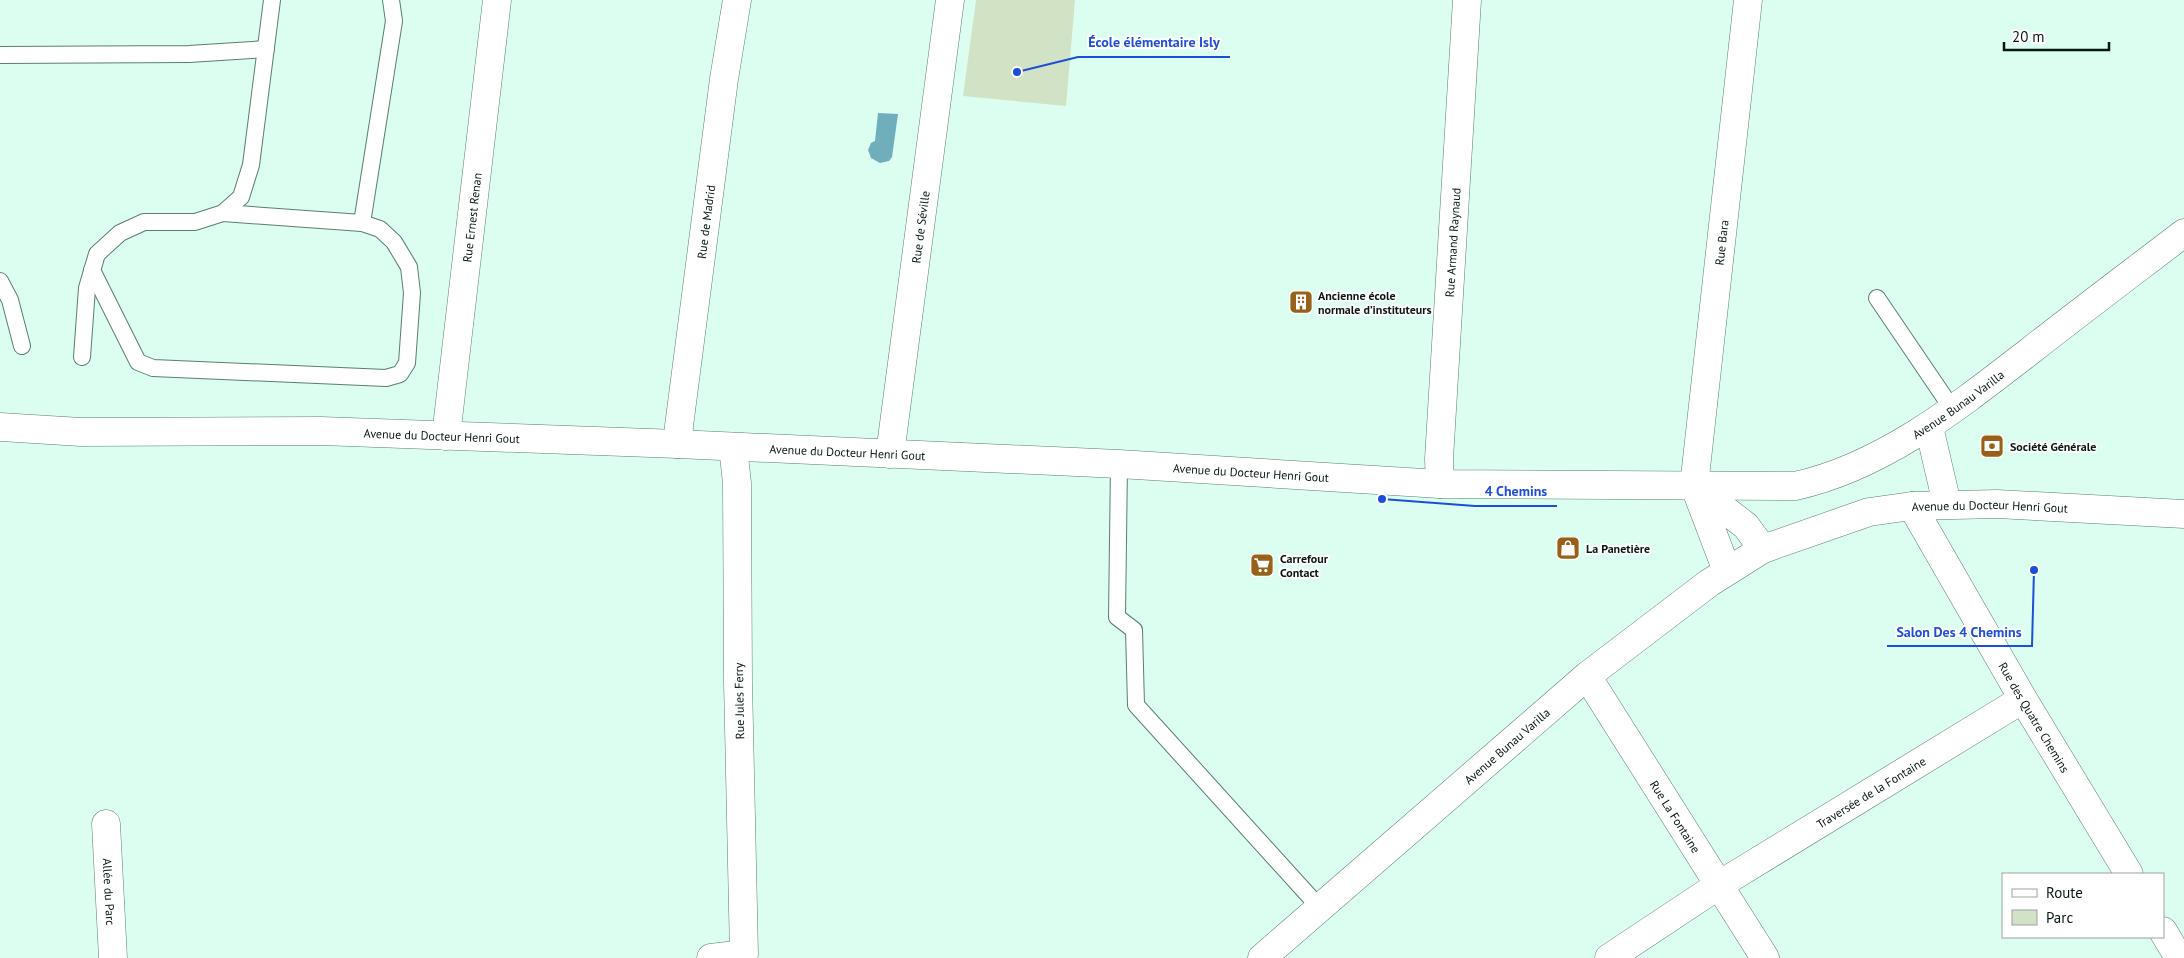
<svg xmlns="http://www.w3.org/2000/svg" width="2184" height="958" viewBox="0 0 2184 958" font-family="'PT Sans',sans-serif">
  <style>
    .green { fill: #d2e2c4 }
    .water { fill: #71aebc }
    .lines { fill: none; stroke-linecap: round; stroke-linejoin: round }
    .lane-casing { stroke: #587f72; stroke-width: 18 }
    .street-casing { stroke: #587f72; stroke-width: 29 }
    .secondary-casing { stroke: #587f72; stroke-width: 29 }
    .lane { stroke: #fff; stroke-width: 16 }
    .street { stroke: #fff; stroke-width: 28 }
    .secondary { stroke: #fff; stroke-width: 28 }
    .labels { text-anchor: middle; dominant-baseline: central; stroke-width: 4; stroke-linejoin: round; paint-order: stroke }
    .street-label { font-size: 12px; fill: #071712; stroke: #fff }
    .poi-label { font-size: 12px; font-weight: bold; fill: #071712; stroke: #fff; text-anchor: start }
    .leader { fill: none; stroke: #1d4ed8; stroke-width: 2 }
    .callout-dot { fill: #1d4ed8; stroke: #fff; stroke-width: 2 }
    .callout-label { font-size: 14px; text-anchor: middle; font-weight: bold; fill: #1d4ed8; stroke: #fff; stroke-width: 4; stroke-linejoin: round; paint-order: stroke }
  </style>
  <rect width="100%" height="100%" fill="#dbfef1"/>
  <path class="green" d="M976,0H1075L1066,106L963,96Z"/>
  <path class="water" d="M878,113L898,114L892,157L889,161L880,163L871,158L868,150L871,143L875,141Z"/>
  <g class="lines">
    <g class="lane-casing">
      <g id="lane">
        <path d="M0,55L189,54L266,49"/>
        <path d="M362,223L394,21L391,0"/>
        <path d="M92,270L138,362L153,368L386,378L400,374L407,363L412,293L409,267L394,242L380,229L362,223L223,213"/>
        <path d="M0,281L10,300L22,346"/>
        <path d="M1877,298L1953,410"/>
        <path d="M82,357L87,288L97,254L120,233L144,222H195L223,213L241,197L251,165L272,0"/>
        <path d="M1119,464L1117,617L1134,630L1136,705L1320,908"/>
      </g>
    </g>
    <g class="street-casing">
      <g id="street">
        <path id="s1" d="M446,436L497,0"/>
        <path id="s2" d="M678,444L679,426L724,79L737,0"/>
        <path id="s3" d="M890,454L950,0"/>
        <path id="s4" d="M1440,484L1439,459L1467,0"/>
        <path id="s5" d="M1694,486L1748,0"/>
        <path id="s6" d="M1912,506L2023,699L2129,874"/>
        <path id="s7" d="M1587,676L1765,958"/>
        <path id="s8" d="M106,824L113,958"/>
        <path d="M2163,931L2179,958"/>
        <path d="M711,958L744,954L738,682L737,483L733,447"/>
        <path id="s9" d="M1609,958L1719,885L2023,699"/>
      </g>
    </g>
    <g class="secondary-casing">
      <g id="secondary">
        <path id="s10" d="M0,427L81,432L321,431L678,444L1119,464L1440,484L1795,486C1883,467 1960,405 2030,351C2081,311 2133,272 2184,233"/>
        <path d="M1929,427L1947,504"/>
        <path d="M1694,486L1746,526L1763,549"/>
        <path d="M1695,487L1727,571"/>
        <path id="s11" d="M1262,958L1587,676L1709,583L1763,549L1869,512L1912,506L1997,504L2184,514"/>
      </g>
    </g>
    <use href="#lane" class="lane"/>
    <use href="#street" class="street"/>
    <use href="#secondary" class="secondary"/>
  </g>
  <defs>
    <g id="building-square" transform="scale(1.25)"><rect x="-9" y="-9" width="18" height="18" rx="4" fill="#976119" stroke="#fff"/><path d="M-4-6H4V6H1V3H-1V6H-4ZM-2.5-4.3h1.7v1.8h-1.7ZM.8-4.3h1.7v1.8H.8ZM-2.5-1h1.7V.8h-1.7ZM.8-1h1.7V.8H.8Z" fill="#fff"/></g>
    <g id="bank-square" transform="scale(1.25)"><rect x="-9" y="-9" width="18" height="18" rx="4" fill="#976119" stroke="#fff"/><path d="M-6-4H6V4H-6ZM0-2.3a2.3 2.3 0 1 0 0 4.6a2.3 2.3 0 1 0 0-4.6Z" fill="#fff"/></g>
    <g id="shop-square" transform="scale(1.25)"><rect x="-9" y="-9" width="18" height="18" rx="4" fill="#976119" stroke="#fff"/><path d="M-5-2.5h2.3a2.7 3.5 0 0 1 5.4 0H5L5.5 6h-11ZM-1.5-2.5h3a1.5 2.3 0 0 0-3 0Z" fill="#fff"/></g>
    <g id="supermarket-square" transform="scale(1.25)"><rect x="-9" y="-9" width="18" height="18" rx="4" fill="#976119" stroke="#fff"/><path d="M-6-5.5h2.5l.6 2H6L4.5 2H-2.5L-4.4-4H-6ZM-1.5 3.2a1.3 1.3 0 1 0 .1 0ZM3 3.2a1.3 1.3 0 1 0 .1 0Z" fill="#fff"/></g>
  </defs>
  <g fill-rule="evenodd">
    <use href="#building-square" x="1301" y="302"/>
    <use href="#bank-square" x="1992" y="446"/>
    <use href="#shop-square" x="1568" y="548"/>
    <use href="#supermarket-square" x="1262" y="565"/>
  </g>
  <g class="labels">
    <g class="street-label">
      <text stroke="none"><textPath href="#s1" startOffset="220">Rue Ernest Renan</textPath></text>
      <text stroke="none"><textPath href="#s2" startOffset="224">Rue de Madrid</textPath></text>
      <text stroke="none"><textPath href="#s3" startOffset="229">Rue de Séville</textPath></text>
      <text stroke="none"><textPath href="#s4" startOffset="242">Rue Armand Raynaud</textPath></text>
      <text stroke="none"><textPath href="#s5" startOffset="245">Rue Bara</textPath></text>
      <text stroke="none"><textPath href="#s10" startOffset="1980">Avenue Bunau Varilla</textPath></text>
      <text stroke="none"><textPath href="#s10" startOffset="442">Avenue du Docteur Henri Gout</textPath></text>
      <text stroke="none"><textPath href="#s10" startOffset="848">Avenue du Docteur Henri Gout</textPath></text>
      <text stroke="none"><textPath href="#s10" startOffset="1252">Avenue du Docteur Henri Gout</textPath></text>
      <text stroke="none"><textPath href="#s11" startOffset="881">Avenue du Docteur Henri Gout</textPath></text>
      <text transform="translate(739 701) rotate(-91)">Rue Jules Ferry</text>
      <text stroke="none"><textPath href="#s6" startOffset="244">Rue des Quatre Chemins</textPath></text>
      <text stroke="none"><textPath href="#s11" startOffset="324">Avenue Bunau Varilla</textPath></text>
      <text stroke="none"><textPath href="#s9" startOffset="310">Traversée de la Fontaine</textPath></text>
      <text stroke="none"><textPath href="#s7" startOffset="166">Rue La Fontaine</textPath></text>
      <text stroke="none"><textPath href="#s8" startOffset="68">Allée du Parc</textPath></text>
    </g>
    <g class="poi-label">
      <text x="1318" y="295">Ancienne école<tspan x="1318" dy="14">normale d’instituteurs</tspan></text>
      <text x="2010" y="446">Société Générale</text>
      <text x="1586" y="548">La Panetière</text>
      <text x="1280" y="558">Carrefour<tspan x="1280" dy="14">Contact</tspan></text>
    </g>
  </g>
  <path class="leader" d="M1017 72L1078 57H1230M1382 499L1475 506H1557M2034 570L2032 646H1887"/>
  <g class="callout-dot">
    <circle cx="1017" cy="72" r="5"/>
    <circle cx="1382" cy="499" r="5"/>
    <circle cx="2034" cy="570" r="5"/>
  </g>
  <g class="callout-label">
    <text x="1154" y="47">École élémentaire Isly</text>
    <text x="1516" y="496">4 Chemins</text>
    <text x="1959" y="637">Salon Des 4 Chemins</text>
  </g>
  <rect x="2002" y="873" width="162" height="65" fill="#ffffff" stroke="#9ca2a0"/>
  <rect x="2012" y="889" width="25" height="8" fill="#ffffff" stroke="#9ca2a0"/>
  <text x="2046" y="898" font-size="15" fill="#071712">Route</text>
  <rect x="2012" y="910" width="25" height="15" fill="#d2e2c4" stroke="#9ca2a0"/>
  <text x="2046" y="923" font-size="15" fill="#071712">Parc</text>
  <path d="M2004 42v8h105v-8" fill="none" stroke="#071712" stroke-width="2.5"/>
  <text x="2012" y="42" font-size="15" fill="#071712" stroke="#ffffff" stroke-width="4" paint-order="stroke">20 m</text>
</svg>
